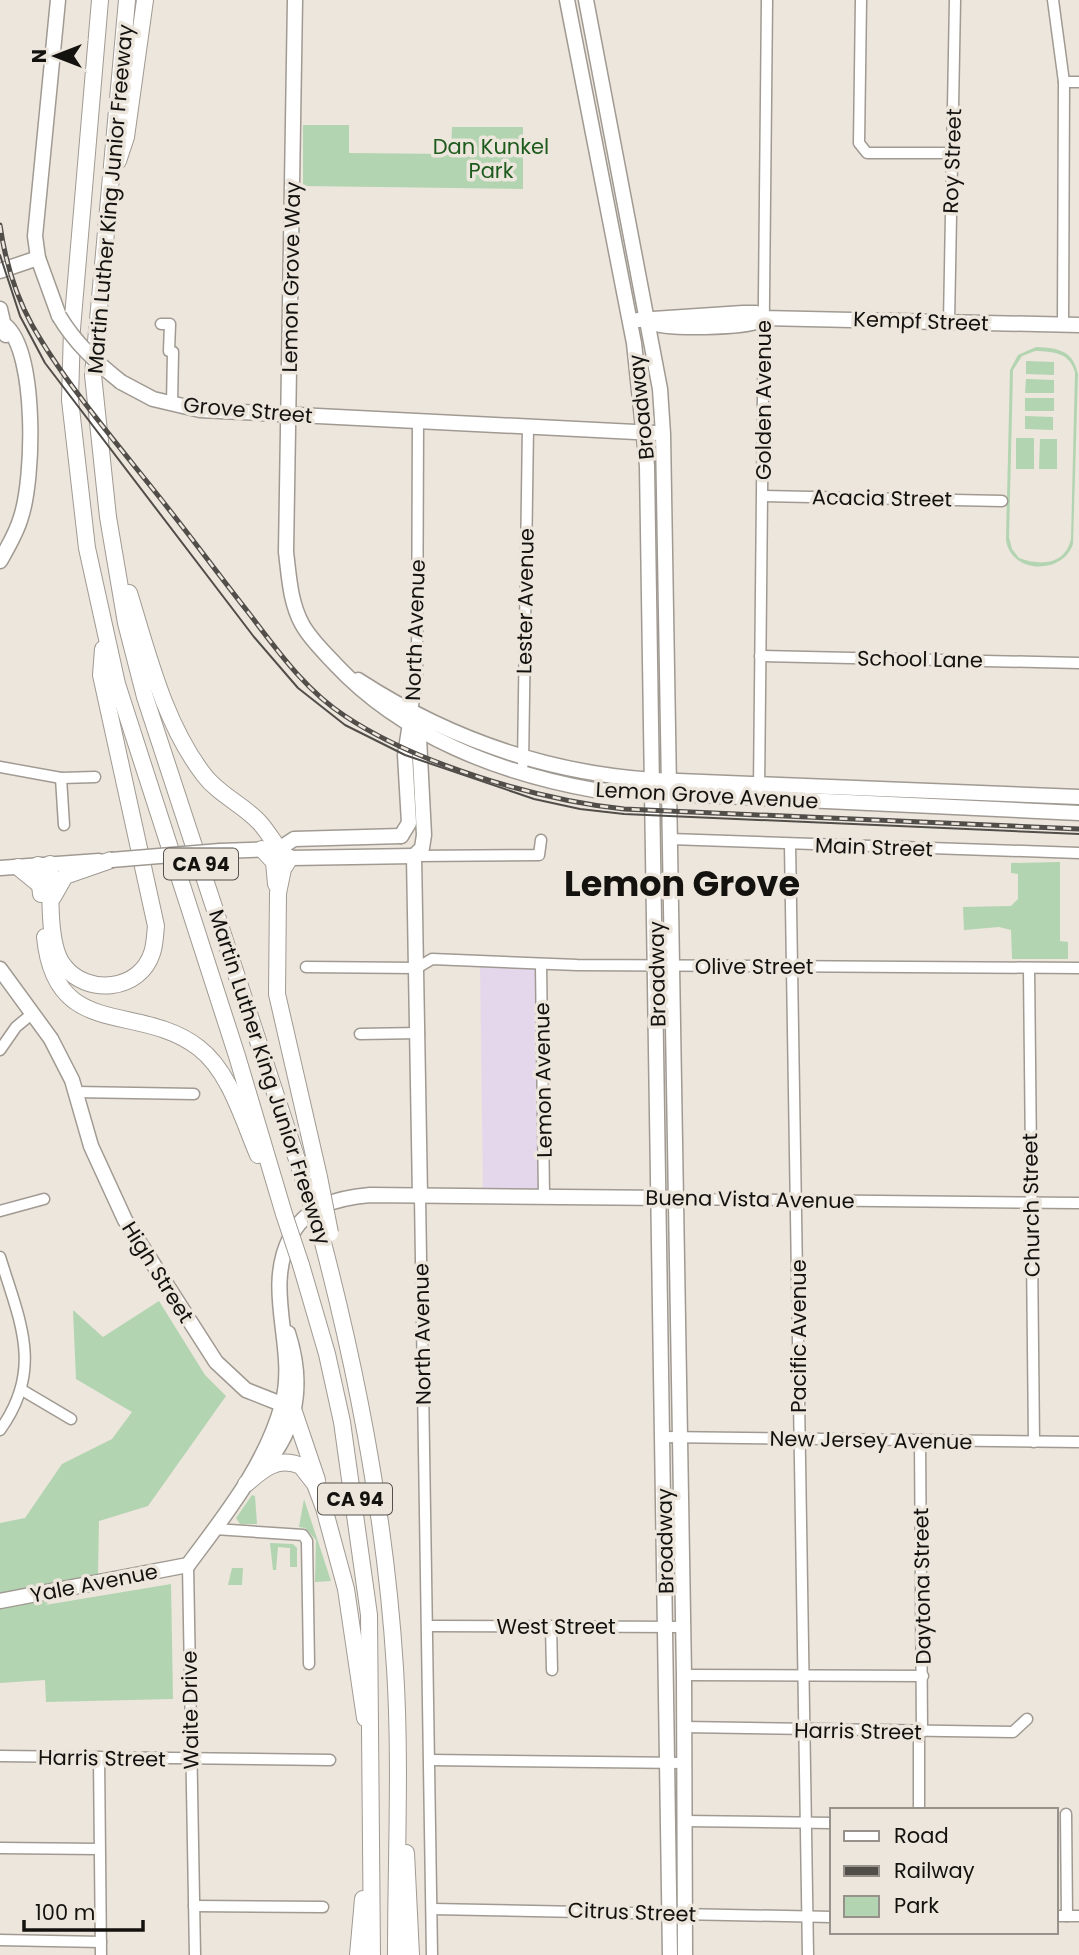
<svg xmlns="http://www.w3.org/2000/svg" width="1079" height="1955" viewBox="0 0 1079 1955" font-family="Poppins,sans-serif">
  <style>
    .industrial { fill: #e5d7eb }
    .green { fill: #b3d4b0; fill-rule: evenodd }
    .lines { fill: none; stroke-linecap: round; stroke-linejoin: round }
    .minor-casing { stroke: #a09a92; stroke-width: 13 }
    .major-casing { stroke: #a09a92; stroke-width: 17 }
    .highway-casing { stroke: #a09a92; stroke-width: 18 }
    .minor { stroke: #fff; stroke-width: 10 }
    .major { stroke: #fff; stroke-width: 14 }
    .highway { stroke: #fff; stroke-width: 16 }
    .tram { stroke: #514d49; stroke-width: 2 }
    .rail-casing { stroke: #514d49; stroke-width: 5 }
    .rail { stroke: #ece6dd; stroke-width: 2.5; stroke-dasharray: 8; stroke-linecap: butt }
    .major-bridge-casing { stroke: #a09a92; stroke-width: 17; stroke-linecap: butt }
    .highway-bridge-casing { stroke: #a09a92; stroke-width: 18; stroke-linecap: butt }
    .major-bridge { stroke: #fff; stroke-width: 14 }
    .highway-bridge { stroke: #fff; stroke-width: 16 }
    .labels { text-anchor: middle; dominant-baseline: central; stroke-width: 7; stroke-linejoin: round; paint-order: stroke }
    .shield { fill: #ece6dd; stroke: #55524d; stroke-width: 2 }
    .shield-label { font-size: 19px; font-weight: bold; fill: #14120f }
    .park-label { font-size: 21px; fill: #1e5b1d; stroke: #ece6dd }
    .street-label { font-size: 21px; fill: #14120f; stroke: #ece6dd }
    .town-label { font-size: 35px; font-weight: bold; fill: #14120f; stroke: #ece6dd }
  </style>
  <rect width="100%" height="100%" fill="#ece6dd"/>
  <path class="industrial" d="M480,963L541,964L543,1195L483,1194Z"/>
  <g class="green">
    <path d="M303,125H349V153L451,154L452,127H523V189L303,186Z"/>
    <path d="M1036,347C1058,348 1073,350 1078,374L1073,544C1063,575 1011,574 1006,540L1010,370L1018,355ZM1035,351C1054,352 1069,352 1075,372L1071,539C1065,565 1040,566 1019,558L1012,549L1009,537L1013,370L1022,356Z"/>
    <path d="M1026,361L1054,362V375L1026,374Z"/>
    <path d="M1026,379L1054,380V393H1025Z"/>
    <rect x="1025" y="398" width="29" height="13"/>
    <path d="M1025,416L1053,417V430L1025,429Z"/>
    <rect x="1016" y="438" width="18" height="31"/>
    <path d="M1040,439H1057V469H1039Z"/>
    <path d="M1060,862V941L1068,942V959H1012L1011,930L999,927L964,930L963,907L1011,906L1018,899V874L1011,873V863Z"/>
    <path d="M159,1301L205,1375L226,1396L148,1506L99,1521L98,1575L45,1605L171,1584L173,1699L46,1702L45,1680L0,1683V1523L25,1518L62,1464L112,1439L132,1412L76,1379L73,1310L103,1337Z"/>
    <path d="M252,1495L255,1496L257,1524H240L236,1518Z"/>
    <path d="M304,1499L331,1581L315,1582L316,1540L305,1528L299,1527Z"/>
    <path d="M270,1543L293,1544L297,1548V1567H290V1548L278,1547L276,1570H273Z"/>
    <path d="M232,1568H243L242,1585H228Z"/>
  </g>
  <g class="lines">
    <g class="minor-casing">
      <g id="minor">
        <path d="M861,0L859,143L867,153H952"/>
        <path d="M1053,0L1064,82L1063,325"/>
        <path d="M1064,82H1079"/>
        <path d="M949,322L955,0"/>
        <path d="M161,324H170L169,351L173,352L172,404"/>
        <path d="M763,496L1002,501"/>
        <path d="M760,656L1079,663"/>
        <path d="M412,712L417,679L418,422"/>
        <path d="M523,764L528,427"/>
        <path d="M0,767L61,778L95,777"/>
        <path d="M61,778L64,825"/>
        <path d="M759,790L767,0"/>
        <path d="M670,839L1079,853"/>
        <path d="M790,844L808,1955"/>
        <path d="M414,856L539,855L541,840"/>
        <path d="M541,964L544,1197"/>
        <path d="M306,967L417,968L432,959L577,965L1079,968"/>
        <path d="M1029,968L1034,1442"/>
        <path d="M360,1034L419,1033"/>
        <path d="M0,1050L16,1027L33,1013"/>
        <path d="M75,1092L194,1094"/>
        <path d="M420,1196L432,1955"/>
        <path d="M675,1199L1079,1203"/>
        <path d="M0,1211L44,1199"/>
        <path d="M0,1257C20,1322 44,1369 0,1430"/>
        <path d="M22,1390L71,1419"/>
        <path d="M663,1437L1079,1442"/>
        <path d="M920,1440L922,1732"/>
        <path d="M215,1529L303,1535L307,1541L309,1664"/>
        <path d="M188,1565L195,1955"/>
        <path d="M429,1626L683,1627"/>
        <path d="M551,1626L552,1670"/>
        <path d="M684,1675L923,1676"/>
        <path d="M683,1727L1013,1732L1027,1719"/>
        <path d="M919,1732V1810"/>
        <path d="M0,1756L330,1760"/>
        <path d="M99,1757L101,1955"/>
        <path d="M430,1760L684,1763"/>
        <path d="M1066,1814L1067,1916"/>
        <path d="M685,1821L832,1823"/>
        <path d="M0,1848L99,1849"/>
        <path d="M194,1906L323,1907"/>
        <path d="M432,1909L832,1917"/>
        <path d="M1056,1916H1079"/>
        <path d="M0,1940L101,1942"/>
      </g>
    </g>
    <g class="major-casing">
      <g id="major">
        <path d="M58,0L35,236L38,258L59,316"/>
        <path d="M295,0L286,552C289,576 290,602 302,624C310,639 324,652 336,665C403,736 499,773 594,790L1079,813"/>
        <path d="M567,0L634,343L647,466L670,1955"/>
        <path d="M586,0L660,389L663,434L684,1675L685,1955"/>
        <path d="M0,271L38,258"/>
        <path d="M0,309L6,335"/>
        <path d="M638,320L743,313H756L763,318L1079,325"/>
        <path d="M650,322C665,330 746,328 761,320"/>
        <path d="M121,382L153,399L200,410L655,433"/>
        <path d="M0,561C8,547 17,532 21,517C34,478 37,354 6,326"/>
        <path d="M358,680C449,739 546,773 654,780L1079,797"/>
        <path d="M401,836L409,823L405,755L411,717"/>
        <path d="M220,851L279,849L294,839L401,836"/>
        <path d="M283,852L290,858L414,856"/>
        <path d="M0,868L99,861"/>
        <path d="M0,969L51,1039L72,1080L91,1146L125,1220L216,1362L246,1390L289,1407"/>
        <path d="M420,1196L414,856L422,848L424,835L419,738L422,722"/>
        <path d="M265,1465C299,1426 303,1380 288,1333"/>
        <path d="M0,1601L188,1565C225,1515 265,1466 282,1405C298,1349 263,1292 290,1238C305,1206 337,1198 370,1195L669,1198"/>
      </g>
    </g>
    <g class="highway-casing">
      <g id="highway">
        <path d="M100,0L72,329L70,400L87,548L117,684L237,1056L284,1214"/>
        <path d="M127,0L93,375L108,517L126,623L145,697L306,1187"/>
        <path d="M118,161L126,137L145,0"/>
        <path d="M129,593C148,654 164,723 204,775C219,795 244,805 260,823C267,831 273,841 279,849"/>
        <path d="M262,849L274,862L276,884"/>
        <path d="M290,858L283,869L278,893L277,994L319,1177"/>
        <path d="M50,864C51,891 47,946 64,966C87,996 140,991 152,953C155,945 155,934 156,926L101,675L103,649"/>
        <path d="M38,865L41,894"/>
        <path d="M18,867L40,885"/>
        <path d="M53,897L65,876L111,860"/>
        <path d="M45,937C55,1042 139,1001 199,1048C230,1072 243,1120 258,1155"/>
        <path d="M322,1239C359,1380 386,1523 395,1668C401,1763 396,1859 396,1955"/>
        <path d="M301,1265L327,1354L342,1422L369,1615L372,1955"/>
        <path d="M293,1409L317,1480"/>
        <path d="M246,1484C263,1469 278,1456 301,1466L315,1484L324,1508L346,1589L365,1718"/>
        <path d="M406,1853L411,1955"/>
        <path d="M358,1955L363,1899"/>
      </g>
    </g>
    <use href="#minor" class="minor"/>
    <use href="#major" class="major"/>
    <use href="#highway" class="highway"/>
    <path class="tram" d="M0,255L20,316L45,363L254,637L298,688L345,725L405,755L534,799L580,809L624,814L1079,834"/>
    <g class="rail-casing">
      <path id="rail" d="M0,225C5,260 15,294 32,325C67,387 126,454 171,512C197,545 222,579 248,612C277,650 305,690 345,716C417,764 538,800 624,809L1079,829"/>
    </g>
    <use href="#rail" class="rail"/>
    <g class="major-bridge-casing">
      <g id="major-bridge">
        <path d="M59,316C75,343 96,362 121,382"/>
        <path d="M111,860L220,851"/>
      </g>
    </g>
    <g class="highway-bridge-casing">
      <g id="highway-bridge">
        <path d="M319,1177L330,1233"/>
        <path d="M306,1187L322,1239"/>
        <path d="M284,1214L301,1265"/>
      </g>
    </g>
    <use href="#major-bridge" class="major-bridge"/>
    <use href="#highway-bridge" class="highway-bridge"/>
  </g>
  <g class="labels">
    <g class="shield">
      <rect x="164" y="848.5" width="74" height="31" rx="5"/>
      <rect x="318" y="1483.5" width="74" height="31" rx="5"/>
    </g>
    <g class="shield-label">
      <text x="201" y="864">CA 94</text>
      <text x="355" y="1499">CA 94</text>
    </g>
    <g class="park-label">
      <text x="491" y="146">Dan Kunkel<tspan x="491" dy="24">Park</tspan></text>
    </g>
    <g class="street-label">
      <text transform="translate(952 161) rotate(-88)">Roy Street</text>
      <text transform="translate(110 199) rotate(-85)">Martin Luther King Junior Freeway</text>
      <text transform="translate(291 277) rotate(-89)">Lemon Grove Way</text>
      <text transform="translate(921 321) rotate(2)">Kempf Street</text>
      <text transform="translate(763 400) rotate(-90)">Golden Avenue</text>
      <text transform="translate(641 407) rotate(-96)">Broadway</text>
      <text transform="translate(248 410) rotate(5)">Grove Street</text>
      <text transform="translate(882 498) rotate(1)">Acacia Street</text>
      <text transform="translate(525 601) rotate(-89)">Lester Avenue</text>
      <text transform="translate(415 630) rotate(-88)">North Avenue</text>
      <text transform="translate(920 659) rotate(1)">School Lane</text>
      <text transform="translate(707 795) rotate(3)">Lemon Grove Avenue</text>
      <text transform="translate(874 847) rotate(2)">Main Street</text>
      <text x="754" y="966">Olive Street</text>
      <text transform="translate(657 974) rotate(-91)">Broadway</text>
      <text transform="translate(270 1077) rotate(72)">Martin Luther King Junior Freeway</text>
      <text transform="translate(543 1080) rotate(-91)">Lemon Avenue</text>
      <text transform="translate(750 1199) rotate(1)">Buena Vista Avenue</text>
      <text transform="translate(1031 1205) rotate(-91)">Church Street</text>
      <text transform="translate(158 1272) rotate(58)">High Street</text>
      <text transform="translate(422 1334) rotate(-91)">North Avenue</text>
      <text transform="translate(798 1336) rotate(-90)">Pacific Avenue</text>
      <text transform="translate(871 1440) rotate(1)">New Jersey Avenue</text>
      <text transform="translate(665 1541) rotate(-91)">Broadway</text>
      <text transform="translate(94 1583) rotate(-11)">Yale Avenue</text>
      <text transform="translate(922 1586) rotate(-91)">Daytona Street</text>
      <text x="556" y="1626">West Street</text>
      <text transform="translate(190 1710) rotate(-91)">Waite Drive</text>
      <text transform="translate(858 1731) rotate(1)">Harris Street</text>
      <text transform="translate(102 1758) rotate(1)">Harris Street</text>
      <text transform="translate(632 1912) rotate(2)">Citrus Street</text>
    </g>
    <g class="town-label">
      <text x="682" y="883">Lemon Grove</text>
    </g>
  </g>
  <rect x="830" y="1808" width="228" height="126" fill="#ece6dd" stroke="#96918b" stroke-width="2"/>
  <rect x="844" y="1831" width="35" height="10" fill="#ffffff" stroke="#96918b" stroke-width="2"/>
  <text x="894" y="1843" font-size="21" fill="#14120f">Road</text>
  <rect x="844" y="1866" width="35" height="10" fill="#514d49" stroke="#96918b" stroke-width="2"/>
  <text x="894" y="1878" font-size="21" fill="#14120f">Railway</text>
  <rect x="844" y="1896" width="35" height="21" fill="#b3d4b0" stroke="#96918b" stroke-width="2"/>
  <text x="894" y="1913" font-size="21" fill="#14120f">Park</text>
  <g transform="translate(56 56) rotate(270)" stroke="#ece6dd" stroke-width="5" paint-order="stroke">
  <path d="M0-5L12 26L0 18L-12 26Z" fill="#14120f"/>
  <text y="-10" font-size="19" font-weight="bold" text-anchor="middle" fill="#14120f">N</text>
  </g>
  <path d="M24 1920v10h119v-10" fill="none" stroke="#14120f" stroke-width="3.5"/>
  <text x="35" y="1920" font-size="21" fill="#14120f" stroke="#ece6dd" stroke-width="5" paint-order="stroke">100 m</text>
</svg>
